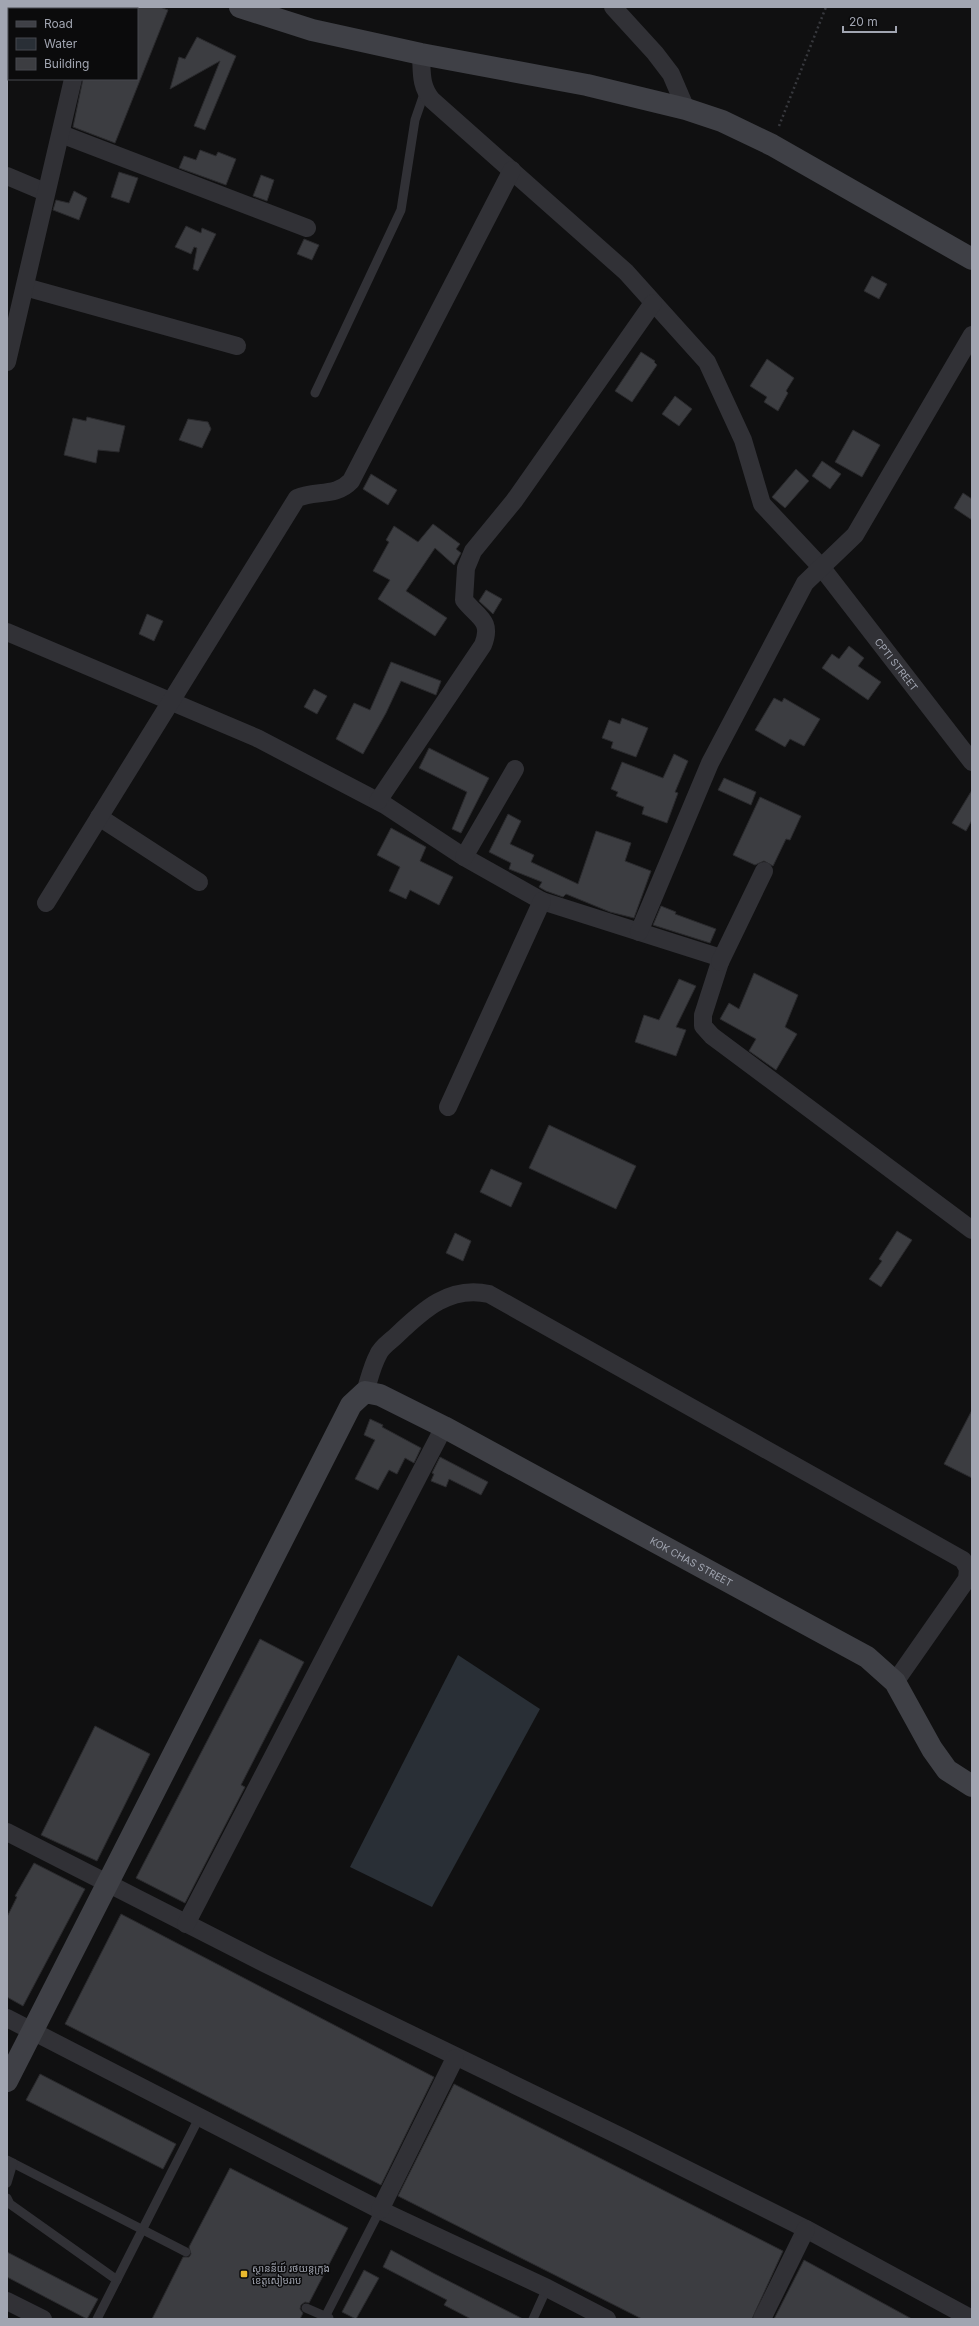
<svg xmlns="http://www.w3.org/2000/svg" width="979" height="2326" viewBox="0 0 979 2326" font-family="Inter,'Noto Sans Khmer',sans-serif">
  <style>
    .water { fill: #292f36 }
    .building { fill: #3c3d41; stroke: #2a2a2d }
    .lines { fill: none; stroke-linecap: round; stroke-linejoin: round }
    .path { stroke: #37383d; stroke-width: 2.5; stroke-dasharray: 2 3; stroke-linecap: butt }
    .lane { stroke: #313136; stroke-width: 9 }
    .street { stroke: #313136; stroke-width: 18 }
    .secondary { stroke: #3f4046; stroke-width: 22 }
    .poi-dot { fill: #eab92e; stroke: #0b0b0c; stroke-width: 1.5 }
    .labels { text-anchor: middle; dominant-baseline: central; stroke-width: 3; stroke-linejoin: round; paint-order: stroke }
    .street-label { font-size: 10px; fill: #a1a5b1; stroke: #0b0b0c }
    .poi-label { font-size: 10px; fill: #a1a5b1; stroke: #0b0b0c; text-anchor: start }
  </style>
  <rect width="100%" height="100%" fill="#101011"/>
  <path class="water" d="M458,1655L540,1709L432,1907L350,1867Z"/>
  <g class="building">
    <path d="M137,7H160L168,10L115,143L73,127L83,79H137Z"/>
    <path d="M197,37L236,56L205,130L194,126L220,61L170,89L179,57L185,59Z"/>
    <path d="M200,150L216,156L218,152L236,159L226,185L179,168L184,156L196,160Z"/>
    <path d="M119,172L138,178L129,203L111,197Z"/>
    <path d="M261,175L274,180L267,201L253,196Z"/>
    <path d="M74,191L87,198L79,220L53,210L56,200L69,203Z"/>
    <path d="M186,226L201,233L202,228L216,234L198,271L193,269L197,248L194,247L191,254L175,247Z"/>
    <path d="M304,239L319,245L312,260L297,254Z"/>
    <path d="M872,276L887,284L879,299L864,291Z"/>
    <path d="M641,352L655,361L654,362L657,365L632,402L615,391Z"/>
    <path d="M767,359L794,378L786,391L788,393L778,411L764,402L767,397L750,386Z"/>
    <path d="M675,396L692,409L679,426L662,414Z"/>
    <path d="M87,417L125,426L119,452L98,450L96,463L64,455L73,418L86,421Z"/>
    <path d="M188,419L208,422L211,429L202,448L179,440Z"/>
    <path d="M853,430L880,445L862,477L835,462Z"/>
    <path d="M822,461L841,474L830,489L812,476Z"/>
    <path d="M796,469L809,481L785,508L772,497Z"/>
    <path d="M371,474L397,490L388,505L363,489Z"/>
    <path d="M963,493L972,499V520L954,508Z"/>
    <path d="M433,524L460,544L456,549L461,553L454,565L435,548L406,591L447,618L435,636L378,599L390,580L373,571L389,542L386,540L394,526L418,542Z"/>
    <path d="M486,590L502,599L493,614L479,601Z"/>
    <path d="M147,614L163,621L154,641L139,634Z"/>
    <path d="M849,646L864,658L858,666L881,682L868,700L822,668L832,654L839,659Z"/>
    <path d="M391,662L441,681L436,695L401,681L386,713L363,754L336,739L354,703L370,710Z"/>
    <path d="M314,689L327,696L317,714L304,707Z"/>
    <path d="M774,698L782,702L784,698L820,719L804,746L790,739L785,747L755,730Z"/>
    <path d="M622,718L648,728L636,757L611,748L613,742L602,738L609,720L620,724Z"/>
    <path d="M429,748L489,778L461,833L452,829L467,792L419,768Z"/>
    <path d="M674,754L688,761L675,792L678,793L667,823L642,814L644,807L616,796L618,792L611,789L622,762L663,778Z"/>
    <path d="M724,778L756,792L751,805L718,790Z"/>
    <path d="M972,790V820L966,831L952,823Z"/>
    <path d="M760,797L801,816L790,840L786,839L773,866L764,861L755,865L733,855Z"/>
    <path d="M508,814L521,821L510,844L534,855L531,862L578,884L596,831L631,843L625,861L651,871L634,918L610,912L566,894L563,897L546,891L539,887L542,882L509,869L511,863L489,852Z"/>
    <path d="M391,828L426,847L420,861L453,877L439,905L410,890L406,899L389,891L400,867L377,855Z"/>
    <path d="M661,906L676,912L675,914L716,929L710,943L653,925Z"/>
    <path d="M754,973L798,995L785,1027L797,1034L776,1070L749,1051L756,1039L720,1019L729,1003L739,1009Z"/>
    <path d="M679,979L696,986L676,1027L686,1030L676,1056L635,1042L644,1015L659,1020Z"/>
    <path d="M549,1125L636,1166L616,1209L529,1168Z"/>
    <path d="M491,1169L522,1183L511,1207L480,1192Z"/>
    <path d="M897,1231L912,1240L881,1287L869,1279L882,1261L879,1259Z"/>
    <path d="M455,1233L471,1241L463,1261L446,1253Z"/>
    <path d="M972,1410V1478L944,1464Z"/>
    <path d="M370,1419L383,1425L382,1427L421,1448L414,1463L405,1458L397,1474L389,1470L378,1490L355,1479L375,1440L364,1435Z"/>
    <path d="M440,1457L488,1482L481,1495L449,1479L446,1487L431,1481L434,1474L432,1473Z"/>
    <path d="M260,1639L304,1662L241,1785L245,1787L185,1903L136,1878Z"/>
    <path d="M95,1726L150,1754L97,1861L41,1835Z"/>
    <path d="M34,1863L85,1889L23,2006L7,1997V1917L17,1897L15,1896Z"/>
    <path d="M121,1914L434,2077L381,2185L65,2024Z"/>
    <path d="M40,2074L176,2144L163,2169L26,2100Z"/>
    <path d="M454,2084L783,2251L752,2319H642L398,2196Z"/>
    <path d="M230,2168L348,2228L309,2303L305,2302L301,2305L300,2309L303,2313L300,2319H152L183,2257H189L191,2254L189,2247Z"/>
    <path d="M391,2250L433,2273L523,2319H471L444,2305L447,2300L383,2267Z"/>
    <path d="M7,2252L98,2299L87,2319L7,2277Z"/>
    <path d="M804,2260L912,2319H774Z"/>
    <path d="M364,2270L379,2278L356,2319L342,2312Z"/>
  </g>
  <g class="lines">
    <path class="path" d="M779,126L826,7"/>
    <g class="lane">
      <path d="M315,393L401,210L415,120L425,91"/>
      <path d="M7,2160L186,2252"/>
      <path d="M7,2183L13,2163"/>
      <path d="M7,2198L10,2204L117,2280"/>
      <path d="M306,2308L329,2318"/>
      <path d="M97,2319L200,2116"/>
      <path d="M324,2319L380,2210"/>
      <path d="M533,2319L547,2288"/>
    </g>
    <g class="street">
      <path d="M613,7L655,53L671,74L686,109"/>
      <path d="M88,9V7"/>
      <path id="s1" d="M421,54C422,72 420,86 432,100L626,272L707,362L743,440L762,504L822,568L972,762"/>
      <path d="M61,134L307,228"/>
      <path d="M7,176L45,192"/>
      <path d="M25,287L237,346"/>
      <path d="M7,362L73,79"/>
      <path d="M7,632L257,738L385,805L464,857L542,901L715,956L720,962L703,1015V1026L712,1036L972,1230"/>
      <path d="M378,801L483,645C493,620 477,617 464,600L466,568L473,551L514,501L653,303"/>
      <path d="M99,817L199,882"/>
      <path d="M464,857L515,769"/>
      <path d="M46,903L297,498C316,490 336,497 351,481L512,170"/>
      <path d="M639,932L710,763L805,583L855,535L972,335"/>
      <path d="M720,962L764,871"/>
      <path d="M448,1107L542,901"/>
      <path d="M365,1392C369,1380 372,1366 378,1355C381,1347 391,1341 397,1335C423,1310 450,1285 489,1294L963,1560L968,1569L967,1579L895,1682"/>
      <path d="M7,1832L266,1964L626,2139L806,2229L972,2319"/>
      <path d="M186,1924L444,1427"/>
      <path d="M7,2018L380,2210L547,2288L607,2319"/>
      <path d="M380,2210L455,2058"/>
      <path d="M7,2301L43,2319"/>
      <path d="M762,2319L806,2229"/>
    </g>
    <g class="secondary">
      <path d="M240,7L312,30L421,54L587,85L686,109L722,121L772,145L972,259"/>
      <path id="s2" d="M7,2081C122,1855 235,1629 351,1405L365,1392L380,1395L444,1427L867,1657L895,1682L932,1749L947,1770L972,1786"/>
    </g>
  </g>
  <rect class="poi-dot" x="240" y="2270" width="8" height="8" rx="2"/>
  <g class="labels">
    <g class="street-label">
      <text stroke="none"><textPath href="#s1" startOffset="791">CPTI STREET</textPath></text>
      <text stroke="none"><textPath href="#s2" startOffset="1146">KOK CHAS STREET</textPath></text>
    </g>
    <g class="poi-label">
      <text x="252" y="2268">ស្ថាននីយ៍ រថយន្តក្រុង<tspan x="252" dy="12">ខេត្តសៀមរាប</tspan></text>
    </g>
  </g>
  <rect width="979" height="2326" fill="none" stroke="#a1a5b1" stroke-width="16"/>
  <rect x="8" y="8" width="130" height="72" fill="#0b0b0c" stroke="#47494e"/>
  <rect x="16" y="21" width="20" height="6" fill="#3f4046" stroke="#47494e"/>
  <text x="44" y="28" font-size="12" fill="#a1a5b1">Road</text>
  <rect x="16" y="38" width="20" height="12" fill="#292f36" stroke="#47494e"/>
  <text x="44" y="48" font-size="12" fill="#a1a5b1">Water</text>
  <rect x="16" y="58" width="20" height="12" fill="#3c3d41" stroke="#47494e"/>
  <text x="44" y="68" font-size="12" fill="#a1a5b1">Building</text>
  <path d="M843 26v6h53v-6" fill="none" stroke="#a1a5b1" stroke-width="2"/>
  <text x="849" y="26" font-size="12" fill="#a1a5b1" stroke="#0b0b0c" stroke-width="3" paint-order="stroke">20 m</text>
</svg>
